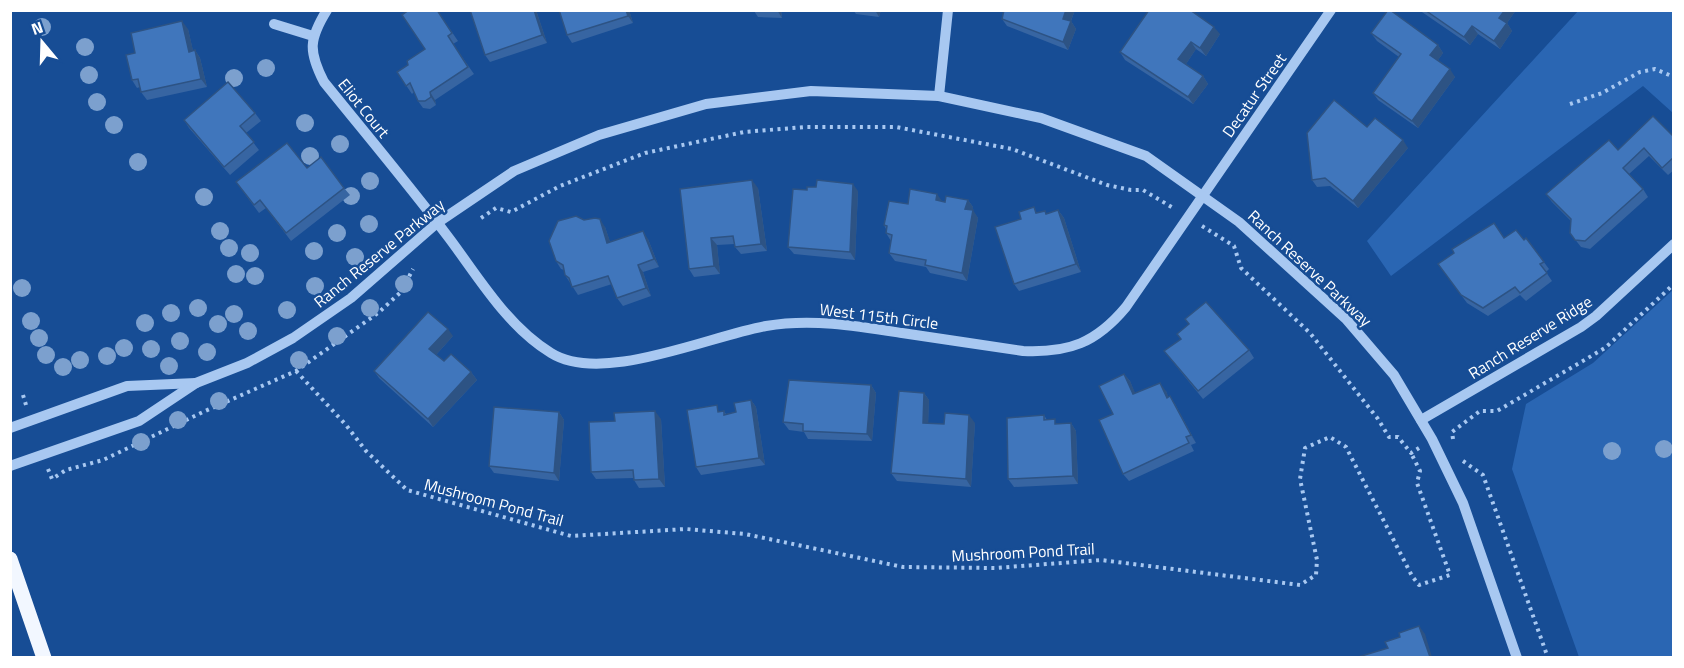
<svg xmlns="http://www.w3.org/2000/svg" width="1684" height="668" viewBox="0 0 1684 668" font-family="'Titillium Web',sans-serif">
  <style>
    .green { fill: #2a66b3 }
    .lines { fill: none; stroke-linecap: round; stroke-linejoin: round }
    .path { stroke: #a8c8f1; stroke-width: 4; stroke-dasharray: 3 4.5; stroke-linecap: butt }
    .minor { stroke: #a8c8f1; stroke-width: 10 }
    .major { stroke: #f2f7ff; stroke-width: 15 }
    .tree { fill: #7ca0ce }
    .wall { fill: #3765a2 }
    .shaded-wall { fill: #2d5384 }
    .building { fill: #4076bc; stroke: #2d5384; stroke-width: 1.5 }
    .labels { text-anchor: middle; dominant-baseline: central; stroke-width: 5; stroke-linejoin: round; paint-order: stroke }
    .street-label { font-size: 16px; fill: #fff; stroke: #174d95 }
  </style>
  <rect width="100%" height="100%" fill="#174d95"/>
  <g class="green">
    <path d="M1579,10L1673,11V113L1643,86L1391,276L1367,241Z"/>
    <path d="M1673,290V657H1579L1512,469L1526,404L1593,363Z"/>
  </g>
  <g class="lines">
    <g class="path">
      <path d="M1570,104L1602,93L1640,72L1655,69L1674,77"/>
      <path d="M481,218L496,208L511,212L560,186L645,153L744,132L805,127H896L1012,149L1107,185L1131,190H1143L1175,209"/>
      <path d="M1202,226L1234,246L1241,268L1310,333L1378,419L1389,437H1398L1411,453L1419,448"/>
      <path d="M296,371L346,425L366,451L407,490L571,536L686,529L745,534L903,567L995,568L1101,560L1300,585L1316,575L1317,560L1300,479L1305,448L1330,437L1346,447L1412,576L1419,585L1450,575L1417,483L1420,471L1411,453"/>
      <path d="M23,395L26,405"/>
      <path d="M1453,439L1452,432L1480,411H1497L1605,348L1674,284"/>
      <path d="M1463,461L1483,475L1548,658"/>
      <path d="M48,469L52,479L66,470L103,460L203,412L296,371L378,313L401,292L413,269"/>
    </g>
    <g class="minor">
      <path d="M327,10C309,39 308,51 324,82C366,134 409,185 449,238C479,278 507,326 551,353C602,385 709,336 766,326C811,318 858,326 902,333C942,339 983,345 1023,351C1069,353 1096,343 1126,307L1331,10"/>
      <path d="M274,24L313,36"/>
      <path d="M939,96L948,10"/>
      <path d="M1421,420L1581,327L1596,316L1674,244"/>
      <path d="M10,428L127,386L196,383"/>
      <path d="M10,466L139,421L196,383L247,363L293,338L351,298L437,223L514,171L599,135L706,104L811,91L939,96L1041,118L1146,156L1239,222L1346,319L1394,375L1432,439L1463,503L1517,658"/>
    </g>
    <path class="major" d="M10,559L44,658"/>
  </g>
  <g class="tree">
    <circle cx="42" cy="27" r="9"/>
    <circle cx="85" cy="47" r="9"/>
    <circle cx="266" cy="68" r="9"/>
    <circle cx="89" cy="75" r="9"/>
    <circle cx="234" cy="78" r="9"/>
    <circle cx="97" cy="102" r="9"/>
    <circle cx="305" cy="123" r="9"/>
    <circle cx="114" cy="125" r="9"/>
    <circle cx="340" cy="144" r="9"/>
    <circle cx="310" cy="156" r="9"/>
    <circle cx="138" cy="162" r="9"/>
    <circle cx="370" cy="181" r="9"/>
    <circle cx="351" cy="196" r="9"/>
    <circle cx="204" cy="197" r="9"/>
    <circle cx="369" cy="224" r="9"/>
    <circle cx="220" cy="231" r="9"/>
    <circle cx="337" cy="233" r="9"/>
    <circle cx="229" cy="248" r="9"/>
    <circle cx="314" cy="251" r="9"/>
    <circle cx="250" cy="253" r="9"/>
    <circle cx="355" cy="257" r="9"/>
    <circle cx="236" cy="274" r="9"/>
    <circle cx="255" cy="276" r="9"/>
    <circle cx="404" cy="284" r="9"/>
    <circle cx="315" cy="286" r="9"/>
    <circle cx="22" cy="288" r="9"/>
    <circle cx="198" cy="308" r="9"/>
    <circle cx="370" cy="308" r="9"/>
    <circle cx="287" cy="310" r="9"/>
    <circle cx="171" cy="313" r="9"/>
    <circle cx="234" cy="314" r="9"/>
    <circle cx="31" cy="321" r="9"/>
    <circle cx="145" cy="323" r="9"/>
    <circle cx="218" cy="324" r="9"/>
    <circle cx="248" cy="331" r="9"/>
    <circle cx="337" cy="336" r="9"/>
    <circle cx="39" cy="338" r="9"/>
    <circle cx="180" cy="341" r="9"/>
    <circle cx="124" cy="348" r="9"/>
    <circle cx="151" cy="349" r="9"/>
    <circle cx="207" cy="352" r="9"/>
    <circle cx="46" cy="355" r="9"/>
    <circle cx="107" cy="356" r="9"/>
    <circle cx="80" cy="360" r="9"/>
    <circle cx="299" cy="360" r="9"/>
    <circle cx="169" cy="366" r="9"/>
    <circle cx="63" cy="367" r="9"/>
    <circle cx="219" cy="401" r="9"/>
    <circle cx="178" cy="420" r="9"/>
    <circle cx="141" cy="442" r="9"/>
    <circle cx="1664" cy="449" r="9"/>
    <circle cx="1612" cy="451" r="9"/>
  </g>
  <g class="wall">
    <path d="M437,10L458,41L453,44L474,74L435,100L436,105L430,109L423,108L418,101L414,92L412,94L397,72L408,65L425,49Z"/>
    <path d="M470,10H536L547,43L490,62L485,55Z"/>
    <path d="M629,10L633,23L572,43L567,35Z"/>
    <path d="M743,10H781L782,18L758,17L754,11H744Z"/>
    <path d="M853,10H881L879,17L856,14Z"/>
    <path d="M1004,10H1075L1071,21L1076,29L1068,50L1007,26L1002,19Z"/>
    <path d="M1419,10H1516L1507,23L1512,31L1500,49L1478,34L1470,45Z"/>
    <path d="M188,29L193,51L195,50L200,58L207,87L147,100L141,92L140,87L137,88L132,80L135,53Z"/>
    <path d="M1371,33L1438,45L1443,53L1438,60L1455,77L1418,128L1378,100L1373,93L1399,57L1377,41Z"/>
    <path d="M1220,34L1206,56L1196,49L1186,64L1203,76L1208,84L1193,104L1125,60L1120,52Z"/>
    <path d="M255,113L261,121L246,133L259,150L230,175L189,128L184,120Z"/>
    <path d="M1367,127L1408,148L1358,208L1330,186L1317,187L1312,180Z"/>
    <path d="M1674,137V170L1668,175L1649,156L1629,174L1643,189L1648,197L1590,249L1581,247L1570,233L1571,221L1552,202L1546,194L1618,150Z"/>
    <path d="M307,168L344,188L350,195L291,241L266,208L259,213L236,182Z"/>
    <path d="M816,187L858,191L855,260L794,254L788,247L807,190Z"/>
    <path d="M758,188L767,251L741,254L735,247V244L717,245L720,274L694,277L689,269L680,189Z"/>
    <path d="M968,200L973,207L972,210L978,218L967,281L930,273L926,267L895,261L889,253L891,241L886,233V229L884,225L908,204Z"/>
    <path d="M1058,210L1064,218L1081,272L1019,291L1014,284L1038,213L1047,214Z"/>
    <path d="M584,220L605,227L610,242L648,239L659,267L643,272L651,296L623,306L617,298L612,284L578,295L565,275L564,270L561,269L556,261Z"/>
    <path d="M1504,238L1524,240L1526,238L1549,269L1546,272L1552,281L1526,301L1520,295L1488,316L1467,303L1438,264Z"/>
    <path d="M1185,319L1249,350L1254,358L1203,399L1164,351L1181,339L1189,324Z"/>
    <path d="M453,336L436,355L444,361L471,372L477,380L433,427L379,378L374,371Z"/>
    <path d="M1124,374L1130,381L1135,394L1166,391L1168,397L1175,404L1196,443L1191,445L1194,451L1129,481L1123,474L1113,414Z"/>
    <path d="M871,385L876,393L872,441L808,439L804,432L789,430L783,422Z"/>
    <path d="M924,393L929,400L928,423L944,424L975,423L971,487L897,481L891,473Z"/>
    <path d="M751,400L756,407L765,465L701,475L696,467L721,411H724L726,414L736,412Z"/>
    <path d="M559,412L564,420L559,481L494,473L489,466Z"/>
    <path d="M1044,415L1047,420L1058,424L1071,423L1076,431L1078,484L1014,487L1008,479Z"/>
    <path d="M661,419L665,487L639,488L634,480V478L596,479L591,472Z"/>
  </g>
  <g class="shaded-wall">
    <path d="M534,10H536L547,43L542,35Z"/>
    <path d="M626,10H629L633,23L628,16Z"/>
    <path d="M777,10H781L782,18Z"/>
    <path d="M875,10H881L879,17Z"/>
    <path d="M1066,10H1075L1070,23L1071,21L1076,29L1068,50L1063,42V19Z"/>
    <path d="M1505,10H1516L1507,23L1512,31L1500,49L1494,41L1499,18Z"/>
    <path d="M182,21L188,29L195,59L189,52Z"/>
    <path d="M1472,26L1478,34L1470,45L1464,37Z"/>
    <path d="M1214,27L1220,34L1206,56L1200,48Z"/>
    <path d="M1191,42L1196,49L1184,67L1178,59Z"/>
    <path d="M1438,45L1443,53L1436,63L1430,55Z"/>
    <path d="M195,50L200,58L207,87L201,79Z"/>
    <path d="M1450,69L1455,77L1418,128L1412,121Z"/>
    <path d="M1203,76L1208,84L1193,104L1188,97Z"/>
    <path d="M430,92L435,100L436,105L431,97Z"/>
    <path d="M1403,140L1408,148L1358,208L1353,201Z"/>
    <path d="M752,180L758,188L767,251L761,244Z"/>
    <path d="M853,184L858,191L855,260L850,252Z"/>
    <path d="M937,194L942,201L936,200Z"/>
    <path d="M968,200L973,207L971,217L965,209Z"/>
    <path d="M973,210L978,218L967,281L962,273Z"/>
    <path d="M1058,210L1064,218L1081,272L1076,264Z"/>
    <path d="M600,219L605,227L613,250L607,243Z"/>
    <path d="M643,231L648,239L659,267L654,259Z"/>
    <path d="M711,238L717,245L720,274L714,266Z"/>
    <path d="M638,265L643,272L651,296L646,288Z"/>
    <path d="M448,329L453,336L435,356L429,349Z"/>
    <path d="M471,372L477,380L433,427L428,419Z"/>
    <path d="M1124,374L1130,381L1139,402L1133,394Z"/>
    <path d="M1160,383L1166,391L1172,405L1167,398Z"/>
    <path d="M871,385L876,393L872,441L867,434Z"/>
    <path d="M924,393L929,400L928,431L923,423Z"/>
    <path d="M1170,396L1175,404L1196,443L1191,435Z"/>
    <path d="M751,400L756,407L765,465L759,458Z"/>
    <path d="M655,411L661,419L665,487L659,479Z"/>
    <path d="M559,412L564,420L559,481L554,473Z"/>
    <path d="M969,415L975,423L971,487L966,479Z"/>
    <path d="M1071,423L1076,431L1078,484L1073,476Z"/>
    <path d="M1419,626L1425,634L1432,657H1430Z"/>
  </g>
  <g class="building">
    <path d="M409,10H437L452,33L448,36L468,67L430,92L431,97L425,101H418L410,83L406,86L397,72L408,65L407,61L425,49L402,15Z"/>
    <path d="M470,10H534L542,35L485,55Z"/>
    <path d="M559,10H626L628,16L567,35Z"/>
    <path d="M1004,10H1066L1063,19L1071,21L1063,42L1002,19Z"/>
    <path d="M1149,10H1190L1214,27L1200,48L1191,42L1178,59L1203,76L1188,97L1120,52Z"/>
    <path d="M1388,10H1390L1438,45L1430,55L1450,69L1412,121L1373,93L1401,54L1371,33Z"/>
    <path d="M1425,10H1505L1499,18L1507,23L1494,41L1472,26L1464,37Z"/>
    <path d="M182,21L189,52L195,50L201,79L141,92L138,79L132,80L126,55L135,53L131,33Z"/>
    <path d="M228,82L255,113L240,126L254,142L224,167L184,120Z"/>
    <path d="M1334,100L1367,127L1375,118L1403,140L1353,201L1325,178L1312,180L1307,133Z"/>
    <path d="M1653,116L1674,137V157L1662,168L1644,148L1623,168L1643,189L1585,241L1575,240L1570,233L1571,219L1546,194L1609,140L1618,150Z"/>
    <path d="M287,143L307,168L321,157L344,188L286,233L260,200L254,205L236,182Z"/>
    <path d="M752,180L761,244L735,247L733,236L711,238L714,266L689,269L680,189Z"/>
    <path d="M817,180L853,184L850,252L788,247L793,189L807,190V187H816Z"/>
    <path d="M910,189L937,194L936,200L945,202L946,196L968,200L965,209L973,210L962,273L925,265L926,260L889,253L892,235L886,233L887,226L884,225L889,201L908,204Z"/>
    <path d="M1034,207L1036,213L1045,211L1046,214L1058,210L1076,264L1014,284L995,227L1021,219L1019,212Z"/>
    <path d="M576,216L584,220L595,218L600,219L607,243L643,231L654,259L638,265L646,288L617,298L608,276L572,287L569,278L565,275L563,265L556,261L549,241L558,221Z"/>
    <path d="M1494,223L1504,238L1516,230L1524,240L1526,238L1544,262L1540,264L1547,273L1520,293L1515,287L1483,308L1461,295L1438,264L1454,253L1452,249Z"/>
    <path d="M1206,302L1249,350L1198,391L1164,351L1181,339L1177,334L1189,324L1185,319Z"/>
    <path d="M428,312L448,329L429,349L444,361L451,354L471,372L428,419L374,371Z"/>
    <path d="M1124,374L1133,394L1160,383L1167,398L1170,396L1191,435L1186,437L1189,443L1123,474L1099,420L1113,414L1099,386Z"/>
    <path d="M789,380L871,385L867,434L803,431V424L783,422Z"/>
    <path d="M899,391L924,393L923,423L944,424L945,413L969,415L966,479L891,473Z"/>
    <path d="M751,400L759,458L696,467L687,410L717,405L718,412L724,411V415L736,412L734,403Z"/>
    <path d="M494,407L559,412L554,473L489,466Z"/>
    <path d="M655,411L659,479L634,480L633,470L591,472L589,422L615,421L614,413Z"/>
    <path d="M1044,415V420L1055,419V424L1071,423L1073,476L1008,479L1007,418Z"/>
    <path d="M1419,626L1430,657H1358L1388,648L1385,642L1400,637L1399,633Z"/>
  </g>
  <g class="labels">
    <g class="street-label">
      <text transform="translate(1254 95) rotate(-55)">Decatur Street</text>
      <text transform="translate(364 108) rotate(51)">Eliot Court</text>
      <text transform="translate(379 253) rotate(-39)">Ranch Reserve Parkway</text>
      <text transform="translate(1310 268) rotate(43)">Ranch Reserve Parkway</text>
      <text transform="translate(879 316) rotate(7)">West 115th Circle</text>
      <text transform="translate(1530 337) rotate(-32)">Ranch Reserve Ridge</text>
      <text transform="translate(494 502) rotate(15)">Mushroom Pond Trail</text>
      <text transform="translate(1023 552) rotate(-3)">Mushroom Pond Trail</text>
    </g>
  </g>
  <rect width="1684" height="668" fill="none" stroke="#ffffff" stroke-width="24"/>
  <g transform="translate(42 42) rotate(341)" stroke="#174d95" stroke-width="4.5" paint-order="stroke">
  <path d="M0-4.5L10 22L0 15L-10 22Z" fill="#ffffff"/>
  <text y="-9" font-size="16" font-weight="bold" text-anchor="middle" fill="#ffffff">N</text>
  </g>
</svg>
